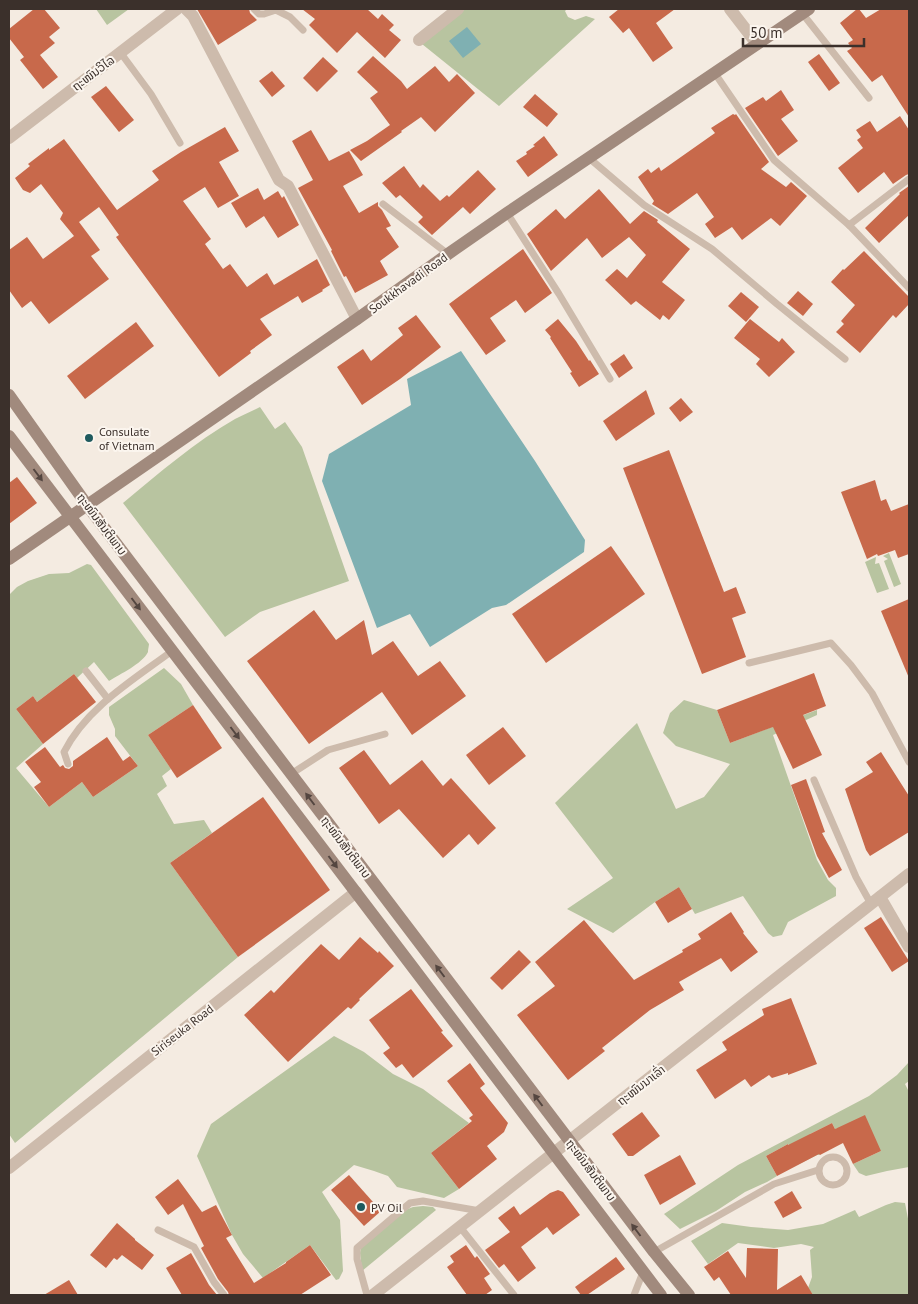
<svg xmlns="http://www.w3.org/2000/svg" width="918" height="1304" viewBox="0 0 918 1304" font-family="'PT Sans','Noto Sans Lao',sans-serif">
  <style>
    .green { fill: #b8c4a0 }
    .water { fill: #7fb0b2 }
    .building { fill: #c8694b }
    .lines { fill: none; stroke-linecap: round; stroke-linejoin: round }
    .lane { stroke: #cdbbac; stroke-width: 7 }
    .street { stroke: #cdbbac; stroke-width: 12 }
    .secondary { stroke: #a18a7d; stroke-width: 12 }
    .oneway { fill: #544640 }
    .poi-dot { fill: #1f5a5e; stroke: #fbf5ee; stroke-width: 2 }
    .labels { text-anchor: middle; dominant-baseline: central; stroke-width: 4; stroke-linejoin: round; paint-order: stroke }
    .street-label { font-size: 12px; fill: #3b302b; stroke: #fbf5ee }
    .poi-label { font-size: 12px; fill: #3b302b; stroke: #fbf5ee; text-anchor: start }
  </style>
  <rect width="100%" height="100%" fill="#f4ebe1"/>
  <g class="green">
    <path d="M96,9H129L107,25Z"/>
    <path d="M465,9H567L565,11L568,17L575,20L586,16L595,19L499,106L422,44Z"/>
    <path d="M260,407L275,429L285,422L302,447L349,581L260,612L225,637L123,503C159,473 195,442 235,419C243,415 252,411 260,407Z"/>
    <path d="M889,553L901,584L894,587L884,561L888,559L883,556Z"/>
    <path d="M876,557L875,564L879,563L889,589L877,593L865,562Z"/>
    <path d="M87,564L91,565L149,644C149,645 148,650 148,652C142,664 120,674 109,681L94,662L77,678L74,674L37,702L33,696L16,709L43,744L16,768L49,807L82,782L93,797L138,766L115,736V729L109,715V707L164,668L181,684L193,705L148,735L171,769L162,776L167,786L157,794L174,824L204,820L212,833L170,863L238,957L15,1143L9,1134V595L17,587L28,581L49,574L69,573Z"/>
    <path d="M684,700L717,710L730,743L817,710V715L773,735L817,860L828,880L836,888V896L788,922L782,935L773,937L768,933L743,896L695,914L679,887L655,902L613,933L567,909L613,878L555,803L637,723L676,809L704,797L730,764L676,746L663,733L670,713Z"/>
    <path d="M334,1036L364,1052L393,1074L423,1089L469,1123L431,1153L459,1189L444,1198L397,1187L388,1176L374,1171L354,1165L322,1192L340,1220L343,1271L339,1279L336,1280L310,1245L263,1278L243,1254L232,1235L197,1156L211,1124Z"/>
    <path d="M909,1062V1081L905,1084L909,1092V1167L887,1171L866,1176L859,1173L853,1164L881,1151L836,1128L842,1143L832,1123L810,1134L820,1155H817L799,1164L788,1144L766,1156L777,1176L767,1182L745,1192L716,1211L680,1229L664,1214L738,1165L869,1096L897,1075Z"/>
    <path d="M895,1202L905,1203L909,1224V1295H813L808,1288L812,1277L810,1250L814,1247L801,1244L774,1248L738,1243L708,1264L691,1241L722,1223L751,1227L788,1230L823,1224L855,1210L859,1217L886,1205Z"/>
    <path d="M423,1206L433,1207L436,1210L362,1271L360,1253L361,1247L405,1210L413,1207Z"/>
  </g>
  <g class="water">
    <path d="M467,27L481,44L463,58L449,41Z"/>
    <path d="M461,351L535,461L585,540L584,552L506,605L492,608L430,647L410,614L377,628L322,481L329,454L411,405L407,379Z"/>
  </g>
  <g class="building">
    <path d="M34,9H44L60,28L49,37L55,43L40,55L58,77L43,89L20,60L24,57L9,38V29Z"/>
    <path d="M197,9H249L250,13L257,20L218,45Z"/>
    <path d="M302,9H367L378,19L382,14L394,25L389,30L401,40L385,58L357,32L337,53L309,25L315,19Z"/>
    <path d="M619,9H675L656,23L673,48L653,62L629,28L623,33L609,17Z"/>
    <path d="M857,9H859L866,18L881,9H909V117L882,75L872,82L847,51L852,48L848,43L853,40L840,23Z"/>
    <path d="M819,54L840,83L829,91L808,62Z"/>
    <path d="M373,56L401,81L407,89L435,66L449,82L457,74L475,93L435,132L421,117L401,131L402,132L361,161L350,150L367,141L390,125L370,98L378,92L357,72Z"/>
    <path d="M323,57L338,71L317,92L303,78Z"/>
    <path d="M272,71L285,86L272,97L259,81Z"/>
    <path d="M106,86L134,120L119,132L91,97Z"/>
    <path d="M781,90L794,110L781,119L798,141L778,156L745,108L763,97L766,101Z"/>
    <path d="M535,94L558,114L547,127L523,107Z"/>
    <path d="M733,114L735,115L736,114L769,162L761,169L786,187L791,182L807,196L780,226L771,218L742,240L732,227L715,238L705,224L714,217L697,193L668,214L652,204L654,201L638,177L648,169L651,173L659,167L661,171L715,133L711,128Z"/>
    <path d="M900,116L909,130V174L906,175L893,184L884,172L858,193L838,168L863,148L857,140L861,137L856,130L870,121L877,132Z"/>
    <path d="M225,127L239,151L219,162L239,196L218,208L205,187L183,201L211,239L205,244L223,269L230,264L247,287L267,273L274,285L317,259L330,285L322,290L323,291L302,303L298,296L260,319L272,335L250,351L251,353L219,377L116,237L119,235L99,207L79,222L100,250L91,256L109,279L49,324L31,301L22,308L9,290V250L27,237L43,259L74,236L60,219L63,213L41,184L30,193L23,190L15,178L30,166L28,164L49,148V150L64,139L117,210L159,180L152,171L181,152Z"/>
    <path d="M311,130L329,161L349,151L363,175L343,186L359,213L378,202V206L382,210L391,226L386,228L399,247L380,261L388,275L355,293L346,276L344,277L331,251L332,250L298,188L313,180L292,141Z"/>
    <path d="M544,136L558,155L528,177L516,161L527,154L526,152L535,146L533,145Z"/>
    <path d="M404,166L420,188L423,184L440,201L447,195L449,197L478,170L496,189L470,214L463,207L432,235L418,222L423,217L400,195L396,198L382,183Z"/>
    <path d="M909,186V215L879,243L865,228L900,194L899,193Z"/>
    <path d="M258,188L264,200L278,191L282,198L284,196L299,225L278,238L264,216L246,228L231,203Z"/>
    <path d="M599,189L630,224L644,211L658,220L657,222L690,249L662,282L685,300L669,320L663,315L660,320L636,301L631,305L605,280L617,269L627,278L646,255L629,237L602,258L587,238L551,271L527,234L556,209L565,219Z"/>
    <path d="M523,249L552,293L525,313L516,300L490,318L506,341L486,355L449,304Z"/>
    <path d="M864,251L909,297V304L896,318L893,315L860,353L836,332L844,324L841,321L855,305L831,282L843,269L844,270Z"/>
    <path d="M798,291L813,304L803,316L787,303Z"/>
    <path d="M741,292L759,307L746,322L728,306Z"/>
    <path d="M416,315L441,347L400,379L362,405L337,367L363,349L371,361L403,335L398,328Z"/>
    <path d="M558,319L576,341L589,361L590,360L599,374L579,387L570,373L572,372L550,338L551,337L545,330Z"/>
    <path d="M750,319L779,342L782,338L795,352L769,377L756,364L760,359L734,338Z"/>
    <path d="M136,322L154,346L85,399L67,376Z"/>
    <path d="M624,354L633,368L619,378L610,364Z"/>
    <path d="M646,390L655,414L616,441L603,421Z"/>
    <path d="M681,398L693,412L680,422L669,408Z"/>
    <path d="M669,450L724,592L736,587L746,613L732,618L746,657L702,674L623,468Z"/>
    <path d="M17,477L37,503L9,524V483Z"/>
    <path d="M875,480L881,501L886,499L891,511L909,504V554L898,558L895,550L878,556L877,554L867,559L841,492Z"/>
    <path d="M611,546L645,594L546,663L512,614Z"/>
    <path d="M909,599V678L881,611Z"/>
    <path d="M314,610L336,640L364,620L372,655L393,641L418,676L440,661L466,696L412,735L382,692L309,744L247,661Z"/>
    <path d="M814,673L826,706L803,715L822,755L793,769L773,727L730,743L717,710Z"/>
    <path d="M74,674L96,702L43,744L16,709L33,696L37,702Z"/>
    <path d="M193,705L222,748L177,778L148,735Z"/>
    <path d="M503,727L526,756L489,785L466,755Z"/>
    <path d="M107,737L123,761L130,756L138,766L93,797L82,782L49,807L34,787L41,782L25,762L45,747L60,767L63,765L65,768L69,769L73,766V761Z"/>
    <path d="M364,750L390,785L422,760L443,786L451,778L496,828L478,845L469,834L443,858L399,809L379,824L339,768Z"/>
    <path d="M881,752L909,796V832L870,856L866,850L845,789L873,772L866,762Z"/>
    <path d="M806,779L825,832L822,833L842,870L829,878L817,856L791,785Z"/>
    <path d="M263,797L330,890L238,957L170,863Z"/>
    <path d="M679,887L692,909L668,923L655,902Z"/>
    <path d="M731,912L744,932L743,933L758,952L731,972L721,958L679,982L684,990L650,1010L602,1048L605,1051L568,1080L517,1015L555,986L535,962L584,920L634,980L683,952L682,950L701,939L698,934Z"/>
    <path d="M881,917L909,961L892,972L864,928Z"/>
    <path d="M360,937L378,953L379,951L394,966L359,999L360,1000L351,1009L348,1007L288,1062L244,1015L271,990L274,993L321,944L339,960Z"/>
    <path d="M519,950L531,962L502,990L490,978Z"/>
    <path d="M411,989L443,1031L441,1032L453,1046L413,1078L402,1064L396,1068L383,1053L390,1048L369,1020Z"/>
    <path d="M791,998L817,1064L788,1075V1073L772,1078L769,1075L751,1087L745,1079L715,1099L696,1070L727,1050L722,1042L764,1015L762,1009Z"/>
    <path d="M470,1063L485,1084L480,1088L508,1123L504,1132L487,1146L497,1159L459,1189L431,1153L472,1121L469,1118L473,1115L447,1081Z"/>
    <path d="M642,1112L660,1136L633,1156H628L612,1134Z"/>
    <path d="M865,1115L881,1151L853,1164L843,1143L820,1155L819,1154L777,1176L766,1156L788,1144V1145L832,1123L835,1129Z"/>
    <path d="M680,1155L696,1184L660,1205L644,1175Z"/>
    <path d="M349,1175L381,1211L364,1226L331,1190Z"/>
    <path d="M178,1179L202,1212L216,1205L232,1235L226,1238L254,1283L286,1263V1262L310,1245L331,1275L300,1295H229L228,1292L218,1279L201,1248L204,1246L183,1204L168,1215L155,1197Z"/>
    <path d="M558,1190L563,1192L580,1215L553,1235L547,1227L521,1247L536,1268L518,1282L504,1264L499,1268L485,1250L510,1232L498,1218L514,1206L520,1215L550,1193Z"/>
    <path d="M792,1191L802,1208L783,1218L774,1202Z"/>
    <path d="M117,1223L135,1239V1240L154,1255L142,1270L122,1255L117,1260L114,1258L106,1268L90,1255Z"/>
    <path d="M466,1245L475,1258L477,1256L490,1274L484,1278L492,1290L485,1295H467L447,1267L454,1262L450,1256Z"/>
    <path d="M747,1248L778,1249L777,1290L801,1275L813,1295H731L719,1277L714,1281L704,1267L728,1251L746,1278Z"/>
    <path d="M191,1253L209,1285L217,1295H182L166,1268Z"/>
    <path d="M616,1257L625,1269L587,1295H581L575,1287Z"/>
    <path d="M69,1280L78,1295H44Z"/>
  </g>
  <g class="lines">
    <g class="lane">
      <path d="M254,9L259,14H264L276,10L290,17L303,30"/>
      <path d="M802,13L869,98"/>
      <path d="M120,52L151,94L180,143"/>
      <path d="M714,72L774,160L849,225L909,288"/>
      <path d="M589,158L644,205L712,249L777,304L845,359"/>
      <path d="M383,204L448,254"/>
      <path d="M507,213L559,294L610,379"/>
      <path d="M849,225L909,179"/>
      <path d="M749,663L831,643L851,665L872,693L909,762"/>
      <path d="M86,671L108,699"/>
      <path d="M68,764L64,752C86,708 133,680 172,651"/>
      <path d="M291,774L328,750L385,734"/>
      <path d="M814,780L856,877L871,904"/>
      <circle cx="833" cy="1171" r="14"/>
      <path d="M460,1227L514,1295"/>
      <path d="M158,1230L194,1247L214,1282L224,1295"/>
      <path d="M654,1252L774,1184L818,1170"/>
      <path d="M367,1295L357,1259V1248L410,1203L423,1201L480,1211"/>
      <path d="M634,1295L643,1272"/>
    </g>
    <g class="street">
      <path d="M186,9L193,16L279,180L288,186L357,319"/>
      <path d="M730,9L757,44"/>
      <path d="M419,40L458,9"/>
      <path d="M9,138L177,9"/>
      <path d="M880,897L909,947"/>
      <path d="M9,1168L356,892"/>
      <path d="M373,1295L909,874"/>
    </g>
    <g class="secondary">
      <path d="M9,395L87,505L654,1252L689,1295"/>
      <path d="M9,436L408,961L661,1295"/>
      <path d="M9,559L357,319L448,254L507,213L809,9"/>
    </g>
  </g>
  <defs><path id="oneway-solid" d="M-6-.8H1V-3.2L6.5 0L1 3.2V.8H-6Z" transform="scale(1.25)"/></defs>
  <g class="oneway">
    <use href="#oneway-solid" transform="translate(38 475) rotate(53)"/>
    <use href="#oneway-solid" transform="translate(136 604) rotate(53)"/>
    <use href="#oneway-solid" transform="translate(235 733) rotate(53)"/>
    <use href="#oneway-solid" transform="translate(310 799) rotate(-127)"/>
    <use href="#oneway-solid" transform="translate(333 862) rotate(53)"/>
    <use href="#oneway-solid" transform="translate(440 971) rotate(-127)"/>
    <use href="#oneway-solid" transform="translate(538 1100) rotate(-127)"/>
    <use href="#oneway-solid" transform="translate(636 1230) rotate(-127)"/>
  </g>
  <g class="poi-dot">
    <circle cx="89" cy="438" r="5"/>
    <circle cx="361" cy="1207" r="5"/>
  </g>
  <g class="labels">
    <g class="street-label">
      <text transform="translate(93 73) rotate(-37)">ຖະໜົນວິໄລ</text>
      <text transform="translate(408 283) rotate(-36)">Soukkhavadi Road</text>
      <text transform="translate(102 524) rotate(53)">ຖະໜົນສັນຕິພາບ</text>
      <text transform="translate(346 847) rotate(53)">ຖະໜົນສັນຕິພາບ</text>
      <text transform="translate(182 1030) rotate(-38)">Siriseuka Road</text>
      <text transform="translate(641 1085) rotate(-38)">ຖະໜົນນາເລົ່າ</text>
      <text transform="translate(591 1170) rotate(53)">ຖະໜົນສັນຕິພາບ</text>
    </g>
    <g class="poi-label">
      <text x="99" y="431">Consulate<tspan x="99" dy="14">of Vietnam</tspan></text>
      <text x="371" y="1207">PV Oil</text>
    </g>
  </g>
  <rect width="918" height="1304" fill="none" stroke="#3b302b" stroke-width="20"/>
  <path d="M743 38v8h121v-8" fill="none" stroke="#3b302b" stroke-width="2.5"/>
  <text x="750" y="38" font-size="15" fill="#3b302b" stroke="#fbf5ee" stroke-width="4" paint-order="stroke">50 m</text>
</svg>
